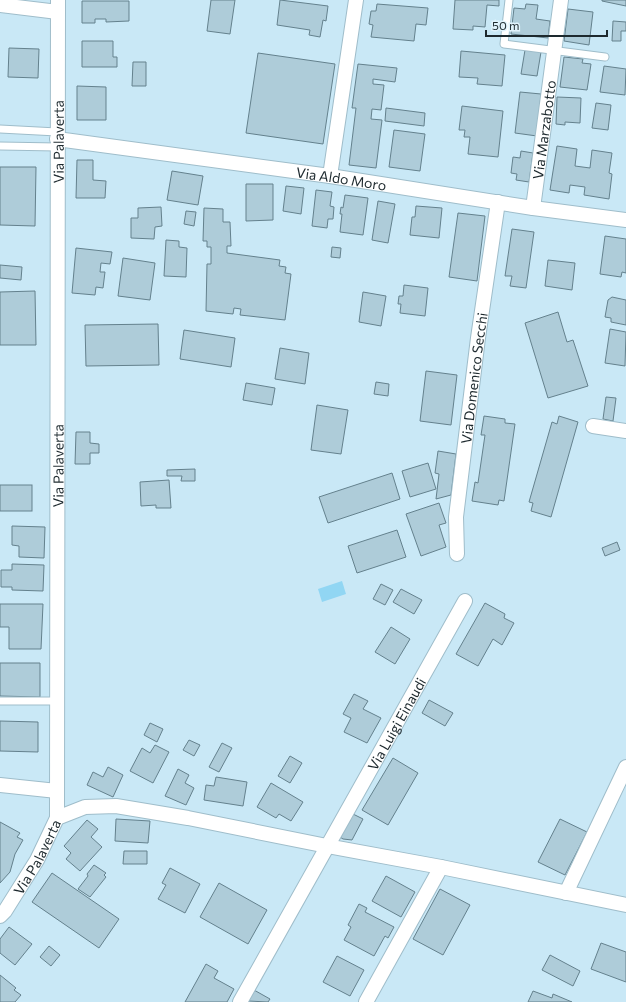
<svg xmlns="http://www.w3.org/2000/svg" width="626" height="1002" viewBox="0 0 626 1002" font-family="Commissioner,sans-serif">
  <style>
    .water { fill: #91d6f3 }
    .building { fill: #aeccd9; stroke: #64818d }
    .lines { fill: none; stroke-linecap: round; stroke-linejoin: round }
    .lane-casing { stroke: #9fbdca; stroke-width: 9 }
    .street-casing { stroke: #9fbdca; stroke-width: 16 }
    .lane { stroke: #fff; stroke-width: 7 }
    .street { stroke: #fff; stroke-width: 14 }
    .labels { text-anchor: middle; dominant-baseline: central; stroke-width: 3; stroke-linejoin: round; paint-order: stroke }
    .street-label { font-size: 14px; fill: #1d292e; stroke: #e1f3fc }
  </style>
  <rect width="100%" height="100%" fill="#c9e8f6"/>
  <path class="water" d="M342,581L346,594L322,602L318,589Z"/>
  <g class="building">
    <path d="M211,0H235L230,34L207,31Z"/>
    <path d="M280,0L328,6L326,21L323,20L320,37L309,35L310,30L277,25Z"/>
    <path d="M455,0H499V6L487,5L485,27L473,26V30L453,29Z"/>
    <path d="M602,0H626V6L602,1Z"/>
    <path d="M82,1H129V21L106,22V19H95V23H82Z"/>
    <path d="M377,4L428,8L426,25L416,24L414,41L371,37L373,25L369,24L371,11H376Z"/>
    <path d="M526,4L538,5L536,19L550,21L548,38L511,34L514,8L525,9Z"/>
    <path d="M568,9L593,12L589,45L564,41Z"/>
    <path d="M613,21L626,22V31H621V41H612Z"/>
    <path d="M82,41H113V57H117V67H82Z"/>
    <path d="M9,48L39,49L38,78L8,77Z"/>
    <path d="M525,50L541,52L537,76L521,74Z"/>
    <path d="M461,51L505,55L502,86L477,84L478,78L459,77Z"/>
    <path d="M258,53L335,64L323,144L246,133Z"/>
    <path d="M564,57L583,59L582,63L591,64L587,90L560,87Z"/>
    <path d="M133,62H146V86H132Z"/>
    <path d="M358,64L397,68L395,82L373,79V84L384,85L381,110L372,109L371,119L382,120L376,168L349,165L356,108H352Z"/>
    <path d="M604,66L626,69L625,95L600,92Z"/>
    <path d="M77,86L106,87V120H77Z"/>
    <path d="M520,92L541,94L537,136L515,133Z"/>
    <path d="M557,97L581,98L580,123L565,122V125L556,124Z"/>
    <path d="M596,103L611,105L608,130L592,128Z"/>
    <path d="M462,106L503,111L498,157L468,154L470,137H464L465,130H459Z"/>
    <path d="M386,108L425,113L424,126L385,121Z"/>
    <path d="M394,130L425,134L420,171L389,167Z"/>
    <path d="M557,146L577,149L575,166L590,168L592,150L612,153L609,173L612,174L609,199L584,195L585,187L570,185L569,193L550,190Z"/>
    <path d="M521,151L533,153L529,182L516,180L517,174L511,173L513,157L520,158Z"/>
    <path d="M77,160H93V180L106,181L105,198H76Z"/>
    <path d="M0,167H36L35,226L0,225Z"/>
    <path d="M172,171L203,176L198,205L167,200Z"/>
    <path d="M246,184H273V220L246,221Z"/>
    <path d="M286,186L304,188L301,214L283,211Z"/>
    <path d="M316,190L332,192L330,206L334,207L333,219H328L327,228L312,226Z"/>
    <path d="M345,195L368,198L363,235L340,232L342,214H340L341,207L343,208Z"/>
    <path d="M378,201L395,204L388,243L372,240Z"/>
    <path d="M416,206L442,208L439,238L410,235L412,217H415Z"/>
    <path d="M161,207L162,226L155,227L154,239L131,238V218H138V208Z"/>
    <path d="M204,208L223,209V222H230L231,246H227V253L280,260L279,266L286,267L285,273L291,274L285,320L240,315L241,309L234,308L233,314L206,311L207,264H211V247H207V241H203Z"/>
    <path d="M186,211L196,212L194,226L184,224Z"/>
    <path d="M458,213L485,216L477,281L449,277Z"/>
    <path d="M512,229L534,232L526,288L510,286L512,276H505Z"/>
    <path d="M605,236L626,239V273L622,272L621,277L600,274Z"/>
    <path d="M166,240L179,241V247L187,248L186,277L164,276Z"/>
    <path d="M332,247L341,248L340,258L331,257Z"/>
    <path d="M76,248L112,252L110,264L101,263L100,272H105L103,288L96,287L95,295L72,293Z"/>
    <path d="M123,258L155,263L150,300L118,296Z"/>
    <path d="M548,260L575,263L572,290L545,286Z"/>
    <path d="M0,265L22,267L21,280L0,278Z"/>
    <path d="M404,285L428,288L425,316L400,313L401,304H398L399,296H403Z"/>
    <path d="M35,291L36,345H0V292Z"/>
    <path d="M363,292L386,296L381,326L359,322Z"/>
    <path d="M612,297L626,300V325L611,322V318L605,317L608,300Z"/>
    <path d="M558,312L567,342L573,340L588,386L548,398L525,323Z"/>
    <path d="M158,324L159,365L86,366L85,325Z"/>
    <path d="M610,329L626,332L625,366L605,363Z"/>
    <path d="M184,330L235,338L231,367L180,359Z"/>
    <path d="M280,348L309,353L305,384L275,379Z"/>
    <path d="M426,371L457,375L451,425L420,421Z"/>
    <path d="M376,382L389,384L388,396L374,394Z"/>
    <path d="M246,383L275,388L272,405L243,400Z"/>
    <path d="M606,397L616,398L613,421L603,419Z"/>
    <path d="M317,405L348,410L341,454L311,450Z"/>
    <path d="M484,416L505,419V423L515,424L504,501L499,500L498,505L472,501L475,482L478,483L485,435H481Z"/>
    <path d="M559,416L578,422L551,517L531,511L533,503L529,502L552,422L557,424Z"/>
    <path d="M76,432H90V443L99,444V453H90V464H75Z"/>
    <path d="M438,451L456,454L451,495L436,499L439,474L435,473Z"/>
    <path d="M428,463L436,489L410,497L402,471Z"/>
    <path d="M195,469V481H181L182,476H167V470Z"/>
    <path d="M392,473L400,499L328,523L319,497Z"/>
    <path d="M169,480L171,508H156V505L141,506L140,482Z"/>
    <rect x="0" y="485" width="32" height="26"/>
    <path d="M439,503L446,523L439,525L446,547L421,556L406,514Z"/>
    <path d="M12,526L45,527L44,558L19,557V546L12,545Z"/>
    <path d="M397,530L406,557L357,573L348,546Z"/>
    <path d="M617,542L620,550L605,556L602,548Z"/>
    <path d="M12,564L44,565L43,591L12,590V587H1V570H12Z"/>
    <path d="M381,584L393,590L385,605L373,599Z"/>
    <path d="M401,589L422,600L414,614L393,602Z"/>
    <path d="M485,603L505,614L504,618L514,623L502,645L493,639L478,666L456,654Z"/>
    <path d="M0,604H43L41,649H9V627H0Z"/>
    <path d="M391,627L410,639L395,664L375,652Z"/>
    <path d="M0,663H40V697L0,696Z"/>
    <path d="M354,694L368,701L363,709L381,718L367,743L344,732L351,718L343,714Z"/>
    <path d="M429,700L453,713L445,726L422,713Z"/>
    <path d="M0,721L38,722V752L0,751Z"/>
    <path d="M150,723L163,729L157,742L144,735Z"/>
    <path d="M189,740L200,745L194,756L183,750Z"/>
    <path d="M222,743L232,748L219,772L209,767Z"/>
    <path d="M155,745L169,752L153,783L130,771L142,748L150,753Z"/>
    <path d="M290,756L302,763L290,783L278,776Z"/>
    <path d="M393,758L418,773L388,825L362,810Z"/>
    <path d="M108,767L123,775L113,797L87,785L93,772L103,777Z"/>
    <path d="M178,769L189,775L185,783L194,788L186,805L165,796Z"/>
    <path d="M216,777L247,782L243,806L204,800L206,785L214,786Z"/>
    <path d="M271,783L303,802L291,821L279,814L276,818L257,807Z"/>
    <path d="M353,814L363,819L352,840L343,839L340,837Z"/>
    <path d="M116,819L150,821L148,843L115,841Z"/>
    <path d="M560,819L587,832L565,875L538,862Z"/>
    <path d="M87,820L98,829L91,837L102,847L80,871L66,859L71,853L64,846Z"/>
    <path d="M0,822L20,833L17,837L23,840L15,854L10,872L0,883Z"/>
    <path d="M124,851H147V864H123Z"/>
    <path d="M94,865L106,873L104,875L106,877L90,897L78,889L88,876L87,874Z"/>
    <path d="M170,868L200,884L185,913L158,899L166,885L162,883Z"/>
    <path d="M52,873L119,919L99,948L32,902Z"/>
    <path d="M386,876L415,892L401,917L372,901Z"/>
    <path d="M219,883L267,910L248,944L200,917Z"/>
    <path d="M440,889L470,905L443,955L413,939Z"/>
    <path d="M359,904L367,908L365,912L394,927L388,938L385,936L374,956L344,940L351,927L348,925Z"/>
    <path d="M9,927L32,944L15,965L0,953V939Z"/>
    <path d="M601,943L626,952V982L591,969Z"/>
    <path d="M49,946L60,955L51,966L40,957Z"/>
    <path d="M550,955L580,971L573,986L542,970Z"/>
    <path d="M337,956L364,970L350,996L323,982Z"/>
    <path d="M206,964L218,971L214,978L234,989L227,1002H185Z"/>
    <path d="M0,975L16,988L14,990L21,995L15,1002H0Z"/>
    <path d="M254,990L270,999L268,1002L248,1001Z"/>
    <path d="M533,991L552,998L553,994L572,1002H528Z"/>
  </g>
  <g class="lines">
    <g class="lane-casing">
      <g id="lane">
        <path d="M509,0L504,44L605,57"/>
        <path d="M0,129L57,132"/>
        <path d="M0,146L57,147"/>
        <path d="M0,701H56"/>
      </g>
    </g>
    <g class="street-casing">
      <g id="street">
        <path d="M0,5L58,12"/>
        <path id="s1" d="M57,139L330,176L533,208L626,220"/>
        <path d="M330,176L356,0"/>
        <path id="s2" d="M533,208L561,0"/>
        <path d="M593,426L626,431"/>
        <path id="s3" d="M457,554L456,517L478,338L498,202"/>
        <path d="M0,785L57,791"/>
        <path d="M57,818L85,807L116,806L188,818L327,846L441,867L626,905"/>
        <path d="M566,893L626,767"/>
        <path id="s4" d="M0,916L5,911L37,860L57,818L58,0"/>
        <path id="s5" d="M240,1002L465,601"/>
        <path d="M366,1002L441,867"/>
      </g>
    </g>
    <use href="#lane" class="lane"/>
    <use href="#street" class="street"/>
  </g>
  <g class="labels">
    <g class="street-label">
      <text stroke="none"><textPath href="#s2" startOffset="79">Via Marzabotto</textPath></text>
      <text stroke="none"><textPath href="#s4" startOffset="790">Via Palaverta</textPath></text>
      <text stroke="none"><textPath href="#s1" startOffset="287">Via Aldo Moro</textPath></text>
      <text stroke="none"><textPath href="#s3" startOffset="177">Via Domenico Secchi</textPath></text>
      <text stroke="none"><textPath href="#s4" startOffset="466">Via Palaverta</textPath></text>
      <text stroke="none"><textPath href="#s5" startOffset="319">Via Luigi Einaudi</textPath></text>
      <text stroke="none"><textPath href="#s4" startOffset="70">Via Palaverta</textPath></text>
    </g>
  </g>
  <path d="M486 30v6h121v-6" fill="none" stroke="#1d292e" stroke-width="2"/>
  <text x="492" y="30" font-size="12" fill="#1d292e" stroke="#e1f3fc" stroke-width="3" paint-order="stroke">50 m</text>
</svg>
